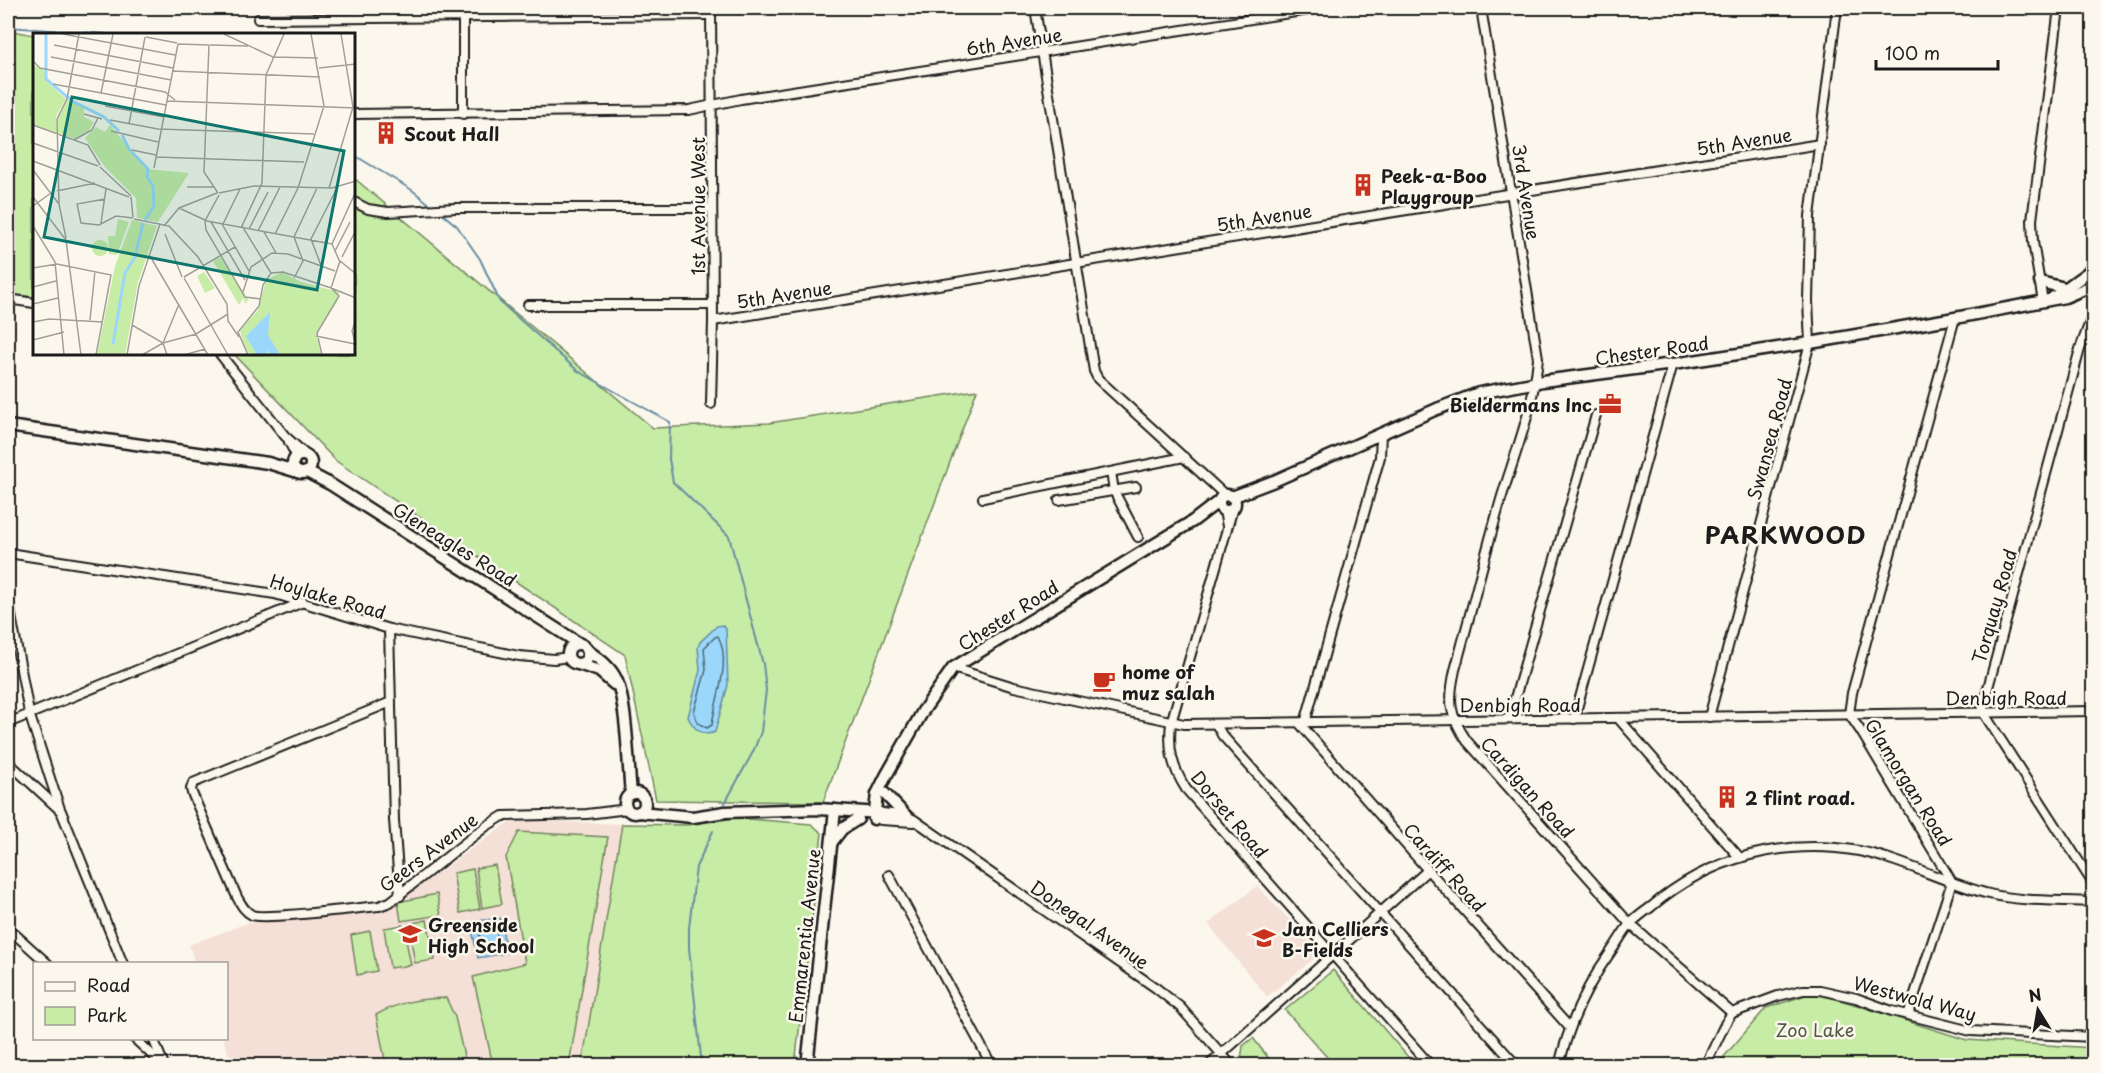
<svg xmlns="http://www.w3.org/2000/svg" width="2101" height="1073" viewBox="0 0 2101 1073" font-family="'Playpen Sans',sans-serif">
  <style>
    .built { fill: #f5e0d7 }
    .green { fill: #c7eca5; stroke: #728460; stroke-width: 1.5 }
    .water { fill: #9ad7fb; stroke: #688ca2; stroke-width: 1.5 }
    .lines { fill: none; stroke-linecap: round; stroke-linejoin: round }
    .shore { stroke: #4e6775; stroke-width: 1.5 }
    .stream { stroke: #688ca2; stroke-width: 2 }
    .street-casing { stroke: #1c1c1c; stroke-width: 12 }
    .secondary-casing { stroke: #1c1c1c; stroke-width: 15 }
    .street { stroke: #fbf7ec; stroke-width: 8 }
    .secondary { stroke: #fbf7ec; stroke-width: 10 }
    .labels { text-anchor: middle; dominant-baseline: central; stroke-width: 5; stroke-linejoin: round; paint-order: stroke }
    .street-label { font-size: 18px; fill: #1c1c1c; stroke: #fbf7ec }
    .poi-label { font-size: 18px; font-weight: bold; fill: #1c1c1c; stroke: #fbf7ec; text-anchor: start }
    .park-label { font-size: 18px; fill: #4f5a45; stroke: #fbf7ec }
    .district-label { font-size: 24px; font-weight: bold; letter-spacing: 1.5px; fill: #1c1c1c; stroke: #fbf7ec }
    .inset-river { fill: none; stroke: #9ad7fb; stroke-width: 3 }
    .inset-road { fill: none; stroke: #a29f99; stroke-width: 1.5 }
    .view { fill: #0f766e; fill-opacity: 0.15; stroke: #0f766e; stroke-width: 3 }
    .inset-edge { fill: none; stroke: #1c1c1c; stroke-width: 3 }
  </style>
  <rect width="100%" height="100%" fill="#fbf7ec"/>
  <filter id="ink" filterUnits="userSpaceOnUse"><feTurbulence type="fractalNoise" baseFrequency=".0167" numOctaves="2"/><feDisplacementMap in="SourceGraphic" scale="12" xChannelSelector="R" yChannelSelector="G"/><feConvolveMatrix kernelMatrix="1 2 1 2 8 2 1 2 1" color-interpolation-filters="sRGB"/></filter>
  <g filter="url(#ink)">
    <g class="built">
      <path d="M512,820L622,824L582,1065H233L223,1039L226,1038V964L195,963L189,945L247,923L382,912Z"/>
      <path d="M1257,886L1321,953L1267,997L1208,924Z"/>
    </g>
    <g class="green">
      <path d="M8,30L34,35V297L8,294Z"/>
      <path d="M354,178L653,428L769,423L977,390L823,802L656,800L625,655L336,461L234,354H354Z"/>
      <path d="M735,818L811,824L822,833L795,1065H582L622,824L687,825Z"/>
      <path d="M519,832L608,837L569,1065H493L473,977L525,963L506,857Z"/>
      <path d="M495,865L502,904L482,908L476,868Z"/>
      <path d="M473,869L480,909L460,913L453,873Z"/>
      <path d="M437,894L441,915L401,921L398,902Z"/>
      <path d="M427,920L435,960L415,963L408,924Z"/>
      <path d="M403,925L411,965L390,968L384,928Z"/>
      <path d="M370,931L377,971L357,975L351,935Z"/>
      <path d="M1333,970L1415,1065H1334L1285,1010Z"/>
      <path d="M1815,992L1967,1040L2094,1048L2093,1066H1716L1766,1008Z"/>
      <path d="M446,998L455,1017L466,1065H386L376,1015C400,1001 419,999 446,998Z"/>
      <path d="M1253,1038L1270,1060L1264,1065H1246L1241,1060L1243,1046Z"/>
    </g>
    <g class="water">
      <path d="M723,625L726,628L728,685L715,732C703,738 693,728 688,717L700,670L698,647L700,642L717,626Z"/>
      <path d="M500,918L507,953L478,958L470,922Z"/>
    </g>
    <g class="lines">
      <g class="shore">
        <path d="M718,636C732,662 715,699 712,725L707,728L698,723L694,712L706,670L704,648L715,637Z"/>
        <path d="M493,925L496,927L499,947L484,950L478,929Z"/>
      </g>
      <g class="stream">
        <path d="M8,27L106,34"/>
        <path d="M354,155L412,190L432,206"/>
        <path d="M439,211L457,226L480,259L500,302L578,371L670,422L669,459L673,482L729,536L763,664L766,690L761,732L753,752L725,803"/>
        <path d="M702,1066L689,948V928L696,867L713,831"/>
      </g>
      <g class="street-casing">
        <g id="street">
          <path d="M463,8V114"/>
          <path d="M711,8L713,321L711,404"/>
          <path d="M1035,8L1094,371L1098,379L1226,496"/>
          <path d="M1481,8L1538,358C1534,406 1516,451 1502,496C1485,554 1471,612 1455,670C1448,701 1449,715 1467,741L1630,924L1732,1013"/>
          <path d="M258,19L711,15"/>
          <path d="M354,114L689,110L741,99L1322,8"/>
          <path d="M354,202L368,209L388,212L455,208H711"/>
          <path d="M8,299L34,303"/>
          <path d="M2043,302L2033,242L2032,220L2059,8"/>
          <path d="M528,305H712"/>
          <path d="M2094,311L2080,349L1983,706V712L2094,885"/>
          <path d="M713,321L1820,144"/>
          <path d="M220,354L285,436L307,456"/>
          <path d="M289,442L297,457"/>
          <path d="M1111,472L1114,491L1138,537"/>
          <path d="M983,498L1184,457"/>
          <path d="M1059,500L1136,487"/>
          <path d="M1233,508L1171,723C1168,749 1172,767 1186,789L1431,1066"/>
          <path d="M1224,511L1227,526"/>
          <path d="M8,553L275,594L389,629L519,656L554,659L569,657"/>
          <path d="M8,599L29,713L60,809"/>
          <path d="M389,629L394,820L400,896"/>
          <path d="M953,668L1014,687L1184,724L2094,711"/>
          <path d="M391,702L193,783L191,789L192,793L237,897C241,904 244,911 252,915C264,920 358,908 379,906L390,902L485,827L503,816L587,814L628,809"/>
          <path d="M1709,717L1810,343L1808,301L1810,216L1837,8"/>
          <path d="M1618,718L1740,858"/>
          <path d="M1509,719L1596,415"/>
          <path d="M1574,719L1673,364"/>
          <path d="M8,723L303,602"/>
          <path d="M1305,723L1380,457L1381,433"/>
          <path d="M1216,724L1222,735L1517,1066"/>
          <path d="M1300,724L1428,870L1570,1028"/>
          <path d="M8,762L61,811L123,964"/>
          <path d="M882,813L901,815L913,819L1156,988L1180,1007L1232,1066"/>
          <path d="M881,820L913,822"/>
          <path d="M889,875L992,1066"/>
          <path d="M8,928L48,964"/>
          <path d="M1732,1013L1778,996L1803,990H1820L1856,998L1892,1011L1971,1031L2094,1037"/>
          <path d="M1908,1015L1952,882L1860,730L1849,714L1852,693L1955,318"/>
          <path d="M134,1038L164,1066"/>
          <path d="M153,1038L163,1063"/>
          <path d="M1208,1066L1428,870"/>
          <path d="M1559,1066C1569,1023 1586,986 1612,950C1618,942 1623,932 1630,924C1636,918 1644,912 1651,907C1709,857 1784,838 1859,851C1904,860 1945,883 1989,894C2022,902 2059,900 2094,902"/>
          <path d="M1705,1066L1725,1024L1732,1013"/>
        </g>
      </g>
      <g class="secondary-casing">
        <g id="secondary">
          <path d="M2040,282L2065,288"/>
          <path d="M2051,299L2094,268"/>
          <path d="M8,426L268,463L298,472"/>
          <circle cx="302" cy="464" r="9"/>
          <path d="M307,472L330,484L580,644"/>
          <circle cx="1227" cy="503" r="8"/>
          <path d="M1232,497L1274,481L1437,409L1479,393L1543,381L1673,364L1810,343L1955,318L2065,297L2094,285"/>
          <circle cx="578" cy="654" r="10"/>
          <path d="M587,650C598,658 610,666 616,679C627,703 628,765 631,794"/>
          <path d="M578,664L599,671L614,684"/>
          <path d="M884,793L907,817"/>
          <circle cx="635" cy="803" r="10"/>
          <path d="M639,812L693,817L725,812L819,809L880,813"/>
          <path d="M874,819L877,794L886,776L923,711L953,668L1193,521L1219,501"/>
          <path d="M832,842L842,829L858,819"/>
          <path d="M807,1066L835,810"/>
        </g>
      </g>
      <use href="#street" class="street"/>
      <use href="#secondary" class="secondary"/>
    </g>
  </g>
  <defs>
    <g id="building-bare" transform="scale(1.8)"><path d="M-4-6H4V6H1V3H-1V6H-4ZM-2.5-4.3h1.7v1.8h-1.7ZM.8-4.3h1.7v1.8H.8ZM-2.5-1h1.7V.8h-1.7ZM.8-1h1.7V.8H.8Z" fill="#c8321e" stroke="#fbf7ec" stroke-width="2.5" paint-order="stroke"/></g>
    <g id="office-bare" transform="scale(1.8)"><path d="M-6-3h4V-5.5h4V-3h4V5H-6ZM-1-4.5V-3h2v-1.5ZM-6 0V1H6V0Z" fill="#c8321e" stroke="#fbf7ec" stroke-width="2.5" paint-order="stroke"/></g>
    <g id="cafe-bare" transform="scale(1.8)"><path d="M-5.5-4.5H6V0H3Q3 3.5 0 3.5H-2.5Q-5.5 3.5-5.5 0ZM3-3.2v2h1.7v-2ZM-6 4.5H4V6H-6Z" fill="#c8321e" stroke="#fbf7ec" stroke-width="2.5" paint-order="stroke"/></g>
    <g id="school-bare" transform="scale(1.8)"><path d="M0-5L7-2L0 1L-7-2ZM-4 1L0 2.5L4 1V4Q0 6-4 4Z" fill="#c8321e" stroke="#fbf7ec" stroke-width="2.5" paint-order="stroke"/></g>
  </defs>
  <g fill-rule="evenodd">
    <use href="#building-bare" x="386" y="133"/>
    <use href="#building-bare" x="1363" y="185"/>
    <use href="#office-bare" x="1610" y="404"/>
    <use href="#cafe-bare" x="1104" y="681"/>
    <use href="#building-bare" x="1727" y="797"/>
    <use href="#school-bare" x="410" y="934"/>
    <use href="#school-bare" x="1264" y="938"/>
  </g>
  <g class="labels">
    <g class="street-label">
      <text transform="translate(1014 41) rotate(-9)">6th Avenue</text>
      <text transform="translate(1744 141) rotate(-9)">5th Avenue</text>
      <text transform="translate(1527 192) rotate(81)">3rd Avenue</text>
      <text transform="translate(697 206) rotate(-90)">1st Avenue West</text>
      <text transform="translate(1264 217) rotate(-9)">5th Avenue</text>
      <text transform="translate(784 294) rotate(-9)">5th Avenue</text>
      <text transform="translate(1652 350) rotate(-8)">Chester Road</text>
      <text transform="translate(1769 439) rotate(-75)">Swansea Road</text>
      <text transform="translate(455 544) rotate(32)">Gleneagles Road</text>
      <text transform="translate(328 596) rotate(16)">Hoylake Road</text>
      <text transform="translate(1994 606) rotate(-74)">Torquay Road</text>
      <text transform="translate(1008 615) rotate(-32)">Chester Road</text>
      <text x="2006" y="697">Denbigh Road</text>
      <text x="1520" y="704">Denbigh Road</text>
      <text transform="translate(1909 782) rotate(58)">Glamorgan Road</text>
      <text transform="translate(1528 787) rotate(48)">Cardigan Road</text>
      <text transform="translate(1230 814) rotate(50)">Dorset Road</text>
      <text transform="translate(428 852) rotate(-37)">Geers Avenue</text>
      <text transform="translate(1445 867) rotate(48)">Cardiff Road</text>
      <text transform="translate(1090 924) rotate(35)">Donegal Avenue</text>
      <text transform="translate(804 936) rotate(-84)">Emmarentia Avenue</text>
      <text transform="translate(1915 998) rotate(15)">Westwold Way</text>
    </g>
    <g class="poi-label">
      <text x="404" y="133">Scout Hall</text>
      <text x="1381" y="175">Peek-a-Boo<tspan x="1381" dy="21">Playgroup</tspan></text>
      <text x="1592" y="404" text-anchor="end">Bieldermans Inc</text>
      <text x="1122" y="671">home of<tspan x="1122" dy="21">muz salah</tspan></text>
      <text x="1745" y="797">2 flint road.</text>
      <text x="428" y="924">Greenside<tspan x="428" dy="21">High School</tspan></text>
      <text x="1282" y="928">Jan Celliers<tspan x="1282" dy="21">B-Fields</tspan></text>
    </g>
    <g class="park-label">
      <text x="1815" y="1029">Zoo Lake</text>
    </g>
    <g class="district-label">
      <text x="1786" y="534">PARKWOOD</text>
    </g>
  </g>
  <g transform="translate(33 33)">
    <rect width="322" height="322" fill="#fbf7ec"/>
    <path d="M0,32L13,38L14,49L33,66L23,83L24,101L0,93ZM34,67L51,73V84L61,89L56,98L42,106L25,100V85ZM77,92L113,136L156,140L125,189L104,185L103,165L71,133L52,105L63,94L72,99ZM85,186L96,189L84,222L76,221L75,203H82ZM99,187L124,193L105,249L92,322H64L82,233ZM59 215a8 8 0 1 1 16 0a8 8 0 1 1-16 0ZM187,224L215,266L213,271L210,265L206,272L180,228ZM171,239L182,255L172,260L164,243ZM249,239L268,249L306,259L304,269L283,300L288,322H217L211,313L207,297L225,277L233,247Z" fill="#c7eca5"/>
    <path d="M237,279L235,302L247,322H238L234,316V322H224L213,303Z" fill="#9ad7fb"/>
    <path class="inset-river" d="M13,1V46L39,68L71,84L86,98M89,102L96,116L115,136L114,144L120,153L121,173L112,187M80,311L92,240L102,224L110,190"/>
    <path class="inset-road" d="M30,1L142,22M191,1L240,24L285,25M113,4L144,10M145,11L176,12M21,12L140,35M176,12L171,139L185,160M177,12L215,13M18,24L138,47M0,28L7,35L132,59L142,67M286,35L323,31M139,38L287,44M20,51L133,72M68,60L80,1M134,68L323,75M72,73L131,84M51,81L69,86M77,87L125,96L281,101M96,91L112,4M0,92L55,112L67,132M78,98L125,109M41,107L59,97L65,85M0,110L65,133M99,117L123,122M123,124L271,129M0,128L96,164M67,134L98,163M121,135L145,11M0,137L26,171L33,205M154,154H181M296,155L320,74L308,1M24,158L62,150M323,158L299,211L306,227L323,241M186,160L221,153L299,155L323,148M186,162L172,188L173,197L212,264L228,266M0,164L33,207L48,322M98,164L100,184M72,166L44,171L48,190L66,192L83,183L100,185M26,171L24,86L34,66L46,1M0,173L18,160M146,175L174,188L299,211M101,186L136,193L165,224L194,271L195,288L206,304M178,189L212,247M68,190L73,156M189,191L216,238M190,191L207,156M0,193L22,229L31,322M131,193L146,175L184,160M216,196L235,159M225,198L247,154M231,199L243,220M132,201L149,244M242,201L265,155L291,73L278,1M302,218L317,189M117,223L175,322M309,224L323,197M307,228L298,255L323,265M0,235L24,231L78,242L63,322M289,235L278,206L304,155M238,240L209,193L229,150L233,42L251,1M238,240L250,239L298,255L306,263L284,300L289,322M151,244L202,214M151,245L195,322M261,245L270,228L261,204L284,155M0,254L23,248M210,259L218,234L239,220L255,221L302,238M0,271L25,265M323,286L319,298L323,312M57,287L62,238M0,289L16,286L70,289M99,292L130,310L134,322M283,303L322,311M0,307L31,299M130,310L146,271M94,322L106,253L127,191M109,322L130,310L163,301L195,281M151,322L172,316M215,322L205,299L226,273L230,252L238,240"/>
    <path class="view" d="M39,64L311,118L284,257L11,204Z"/>
    <rect width="322" height="322" class="inset-edge"/>
  </g>
  <rect width="2101" height="1073" fill="none" stroke="#fbf7ec" stroke-width="30"/>
  <rect x="15" y="15" width="2071" height="1043" fill="none" stroke="#1c1c1c" stroke-width="2" filter="url(#ink)"/>
  <rect x="33" y="962" width="195" height="78" fill="#fbf7ec" stroke="#a29f99" stroke-width="1.5"/>
  <rect x="45" y="982" width="30" height="9" fill="#fbf7ec" stroke="#a29f99" stroke-width="1.5"/>
  <text x="87" y="992" font-size="18" fill="#1c1c1c">Road</text>
  <rect x="45" y="1007" width="30" height="18" fill="#c7eca5" stroke="#a29f99" stroke-width="1.5"/>
  <text x="87" y="1022" font-size="18" fill="#1c1c1c">Park</text>
  <g transform="translate(2038 1010) rotate(349)" stroke="#fbf7ec" stroke-width="4.5" paint-order="stroke">
  <path d="M0-4.5L10 22L0 15L-10 22Z" fill="#1c1c1c"/>
  <text y="-9" font-size="16" font-weight="bold" text-anchor="middle" fill="#1c1c1c">N</text>
  </g>
  <path d="M1876 60v9h122v-9" fill="none" stroke="#1c1c1c" stroke-width="3"/>
  <text x="1885" y="60" font-size="18" fill="#1c1c1c" stroke="#fbf7ec" stroke-width="4.5" paint-order="stroke">100 m</text>
</svg>
